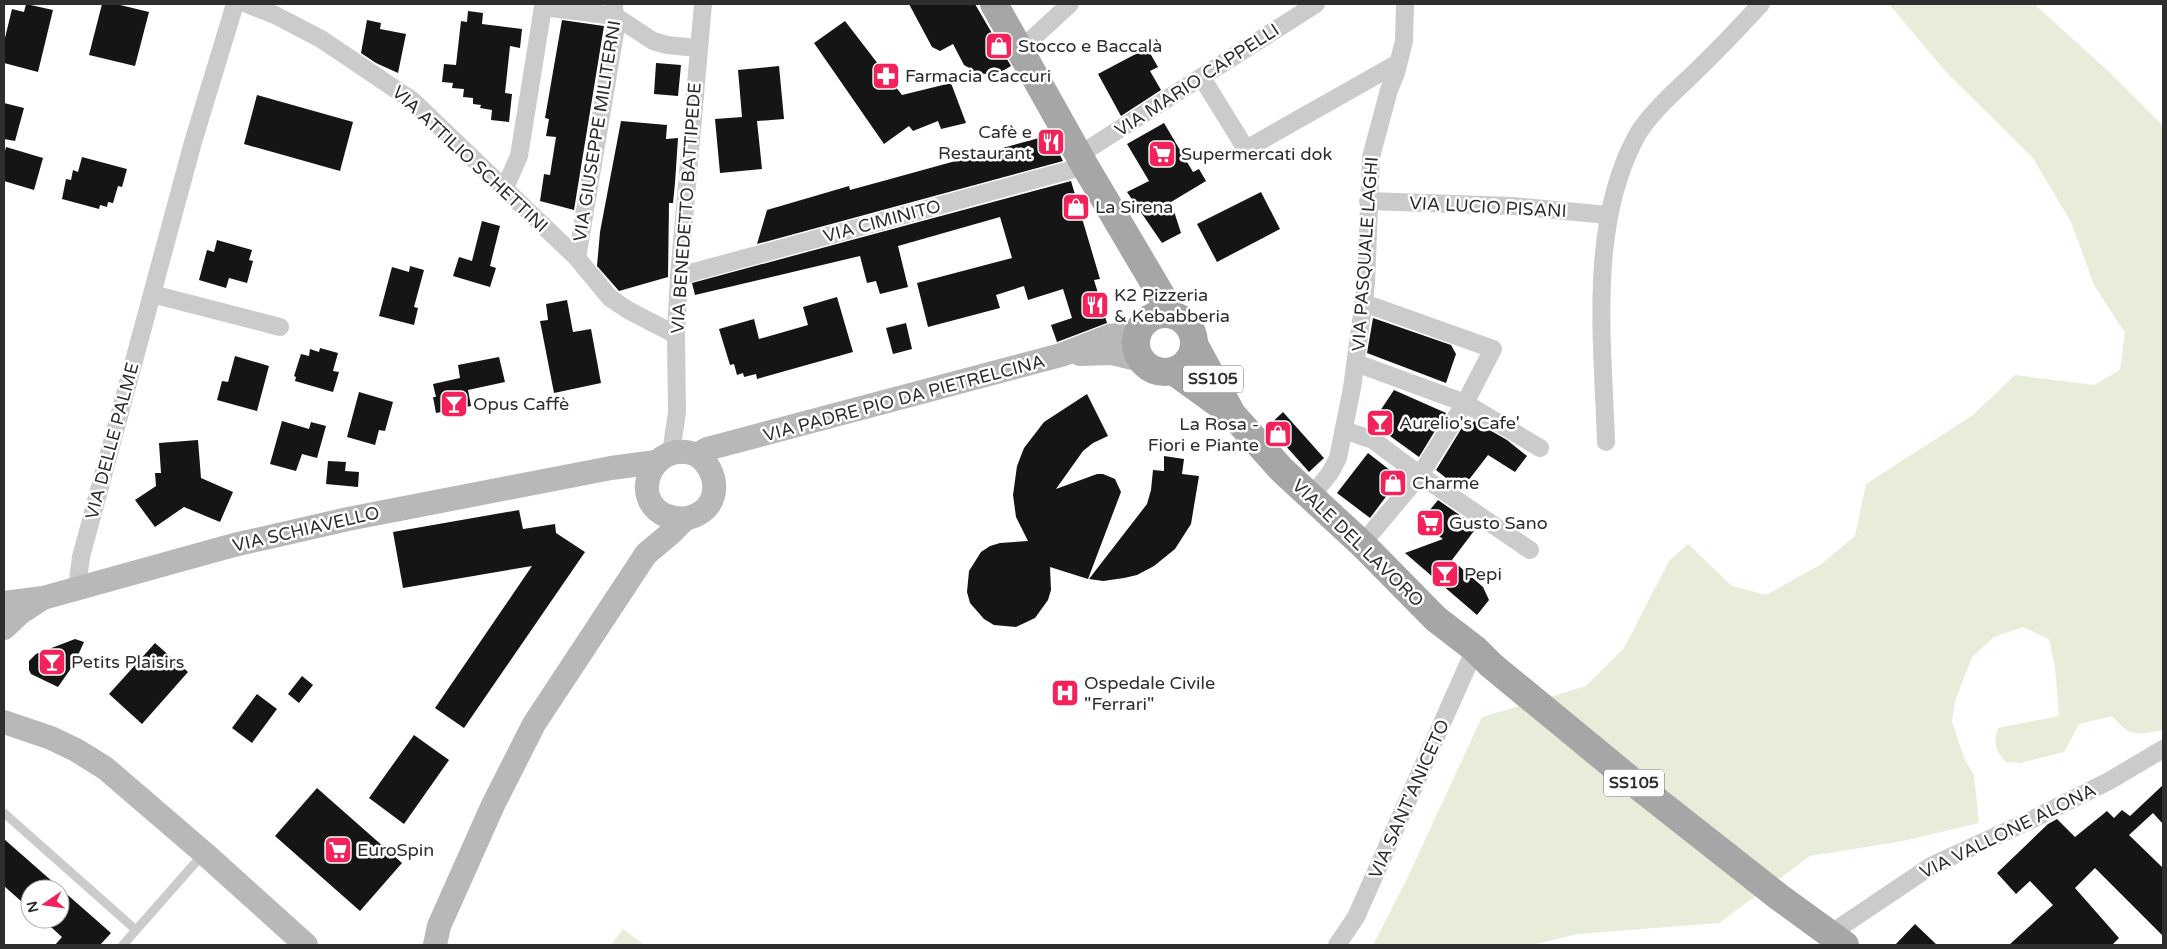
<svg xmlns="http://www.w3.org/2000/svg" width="2167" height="949" viewBox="0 0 2167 949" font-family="'Varela Round',sans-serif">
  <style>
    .green { fill: #e8edda }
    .building { fill: #151515 }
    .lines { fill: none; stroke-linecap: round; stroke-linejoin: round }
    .lane { stroke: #cbcbcb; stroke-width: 9 }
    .street { stroke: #cbcbcb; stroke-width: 18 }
    .secondary { stroke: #b8b8b8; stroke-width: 24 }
    .primary { stroke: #a6a6a6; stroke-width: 28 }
    .labels { text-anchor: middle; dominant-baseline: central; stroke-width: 5; stroke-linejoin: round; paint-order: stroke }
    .shield { fill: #fff; stroke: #6d6d6d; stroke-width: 1 }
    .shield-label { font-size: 16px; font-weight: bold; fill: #2e2e2e }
    .poi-label { font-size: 18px; fill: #2e2e2e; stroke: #fff; text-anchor: start }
    .street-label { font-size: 18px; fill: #2e2e2e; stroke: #fff }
  </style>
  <rect width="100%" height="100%" fill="#fff"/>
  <g class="green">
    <path d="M1889,4H2034L2107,70L2163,126V730C2136,735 2131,738 2112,716L2079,724L2064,752L2020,763L2006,762C1995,749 1993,745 1998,728L2059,716L2055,667L2049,639L2023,627L1994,637L1972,657L1955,701L1952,722L1965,760L1974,775L1979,823L1903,841L1810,856L1719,923L1577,934L1532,945H1373L1406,881L1482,717L1586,686L1624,648L1669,561L1688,544L1732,586L1766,595L1820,565L1855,536L1866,484L1973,415L2015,375L2094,385L2120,370L2125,333L2094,285L2071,222L2033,158L1945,71Z"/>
    <path d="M623,929L644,945H611Z"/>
  </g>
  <g class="building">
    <path d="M26,4L53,10L38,72L4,63V42L12,9L24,12Z"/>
    <path d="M102,4H116L149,12L135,66L89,55Z"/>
    <path d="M909,4H975L1011,66L994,76L976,72L964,65L953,44L940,51L932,47Z"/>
    <path d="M468,11L483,13L482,24L522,29L520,48L510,46L505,93L512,94L509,122L491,120L492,110L480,108L481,105L473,104V98L463,97L464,89L452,88L453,83L442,82L444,64L456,65L461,21L467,22Z"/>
    <path d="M367,20L381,23L380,29L406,34L398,73L376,63L361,53Z"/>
    <path d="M562,20L604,26L574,210L540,201L544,174L550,175L556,137L546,136L549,119L545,118Z"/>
    <path d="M845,21L902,95L951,83L966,123L941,129L938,121L913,131L909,126L884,144L814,43Z"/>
    <path d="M1147,48L1158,67L1150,71L1161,90L1121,116L1098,74Z"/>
    <path d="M656,63L681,65L678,96L654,94Z"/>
    <path d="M779,66L784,119L757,121L762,169L720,173L715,119L742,117L738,70Z"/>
    <path d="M257,95L353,122L340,171L244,144Z"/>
    <path d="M4,103L24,108L15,141L4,139Z"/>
    <path d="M621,121L667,125L666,139L678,138L675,183L673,203H669L668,277L619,291L597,266L600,232Z"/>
    <path d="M1164,123L1193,172L1199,169L1206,181L1171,202L1181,233L1162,243L1127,192L1149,181L1127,144Z"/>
    <path d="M1050,135L1063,161L757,244L767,210L849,186L850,190L883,181Z"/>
    <path d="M6,147L43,158L34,190L4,181V155Z"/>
    <path d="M82,157L127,169L122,187L118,186L113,203L108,202L107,207L100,205L99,209L62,199L66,179L71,180L73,170L78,172Z"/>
    <path d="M1071,181L1100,279L1094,280L1107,323L1057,342L1051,325L1072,318L1063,289L1028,300L1024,286L996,295L1000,308L928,327L917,283L1012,258L1000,217L898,246L908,287L880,294L876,281L867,283L860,256L695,295L692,283Z"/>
    <path d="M1261,192L1280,229L1217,262L1197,224Z"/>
    <path d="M482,221L500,226L490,266L496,268L490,287L453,276L459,257L472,261Z"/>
    <path d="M217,240L252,250L249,260L253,261L247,283L229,278L226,288L199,280L207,250L214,252Z"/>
    <path d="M410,266L424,270L414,307L418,308L414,325L379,316L392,267L409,272Z"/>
    <path d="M837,297L853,352L757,379L756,374L744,377L743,373L737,375L734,364L730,365L719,329L754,319L759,339L808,325L803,307Z"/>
    <path d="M567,300L573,332L591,329L601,383L554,393L540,321L548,320L546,304Z"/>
    <path d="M1373,318L1451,345L1456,354L1446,383L1367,353Z"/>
    <path d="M906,323L912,349L893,354L886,328Z"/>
    <path d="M320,348L338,353L333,371L339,372L333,392L295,381L296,377L294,376L301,354L309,356L310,349L319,352Z"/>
    <path d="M235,356L269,366L257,411L217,400L222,381L228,382Z"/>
    <path d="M499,357L505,382L468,390L471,406L436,413L433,397H436L433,384L460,378L458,365Z"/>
    <path d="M1394,390L1446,413L1419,457L1372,423Z"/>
    <path d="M359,392L393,402L385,431L379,430L375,445L347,437Z"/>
    <path d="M1087,394L1108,436L1093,443L1083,451L1056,489L1097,474H1103L1115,479L1121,492L1088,579L1050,567L1051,590L1048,600L1035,618L1016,627L994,625L984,619L970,603L967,592L969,571L981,552L990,546L1000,543L1028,541L1016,517L1013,495L1017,466L1024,448L1044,422Z"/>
    <path d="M1283,412L1324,458L1309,472L1268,426Z"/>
    <path d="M282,421L309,429L311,422L326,426L317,458L302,454L296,471L270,464Z"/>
    <path d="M1466,421L1471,424L1474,421L1507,440L1527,456L1515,472L1488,455L1461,490L1436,470Z"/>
    <path d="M198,440L201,478L233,492L220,522L184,507L155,527L135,500L156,486L155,473H161L159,443Z"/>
    <path d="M1368,453L1400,478L1370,518L1337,493Z"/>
    <path d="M1164,456L1184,459L1182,474L1199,476L1191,524L1175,549L1154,566L1137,575L1124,578L1103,581L1089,579L1147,504L1151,490L1153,470L1164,471Z"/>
    <path d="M328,461L346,462L345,471L359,472L358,487L326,484Z"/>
    <path d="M1438,500L1477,527L1452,560L1483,587L1489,600L1477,615L1405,553L1443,539L1420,522Z"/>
    <path d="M519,510L523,529L555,524L556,533L585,552L464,728L435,708L532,566L403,588L393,532Z"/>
    <path d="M75,639L84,642L74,664L58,687L31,674L29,670V661L36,654Z"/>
    <path d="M155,643L188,672L142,724L109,694Z"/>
    <path d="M302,676L313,685L299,703L288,694Z"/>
    <path d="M257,694L277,709L252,743L232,728Z"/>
    <path d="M414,735L449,760L404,824L369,798Z"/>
    <path d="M2163,785V824L2153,813L2129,835L2163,868V936L2095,868L2075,888L2119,938L2112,945H2009L2053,905L2030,881L2016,894L1997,873L2048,824L2057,819L2075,837L2107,811L2114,818L2122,810L2130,816Z"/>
    <path d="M317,788L402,863L360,911L275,836Z"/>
    <path d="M4,839L111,933L100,945H55L62,937L42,919H60V889H30V909L4,886Z"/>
    <path d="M1915,924L1937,945H1895Z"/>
  </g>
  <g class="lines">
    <g class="lane">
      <path d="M4,813L136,930L123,945"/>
      <path d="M136,930L204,853"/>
    </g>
    <g class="street">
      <path d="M247,4L275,15L321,39L413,101L577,258L610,298L628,310L676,335"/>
      <path d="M1019,51L1070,4"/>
      <path d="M1202,78L1246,149L1398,63"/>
      <path d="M1079,155L1316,4"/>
      <path d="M505,188L519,156L543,7L615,16L653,41L667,45L698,48"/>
      <path d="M1368,201L1512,206L1608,215"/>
      <path d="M577,258L616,27L614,7"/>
      <path d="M679,276L1085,166"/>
      <path d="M152,294L280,327"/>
      <path d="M1356,363L1465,403L1540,448"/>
      <path d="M1344,430L1373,440L1420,475L1530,550"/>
      <path d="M1606,442C1603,344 1588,229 1635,139C1646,117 1674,92 1692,75C1716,52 1739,28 1761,4"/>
      <path d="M671,453L677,412L676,335L679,276L703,4"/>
      <path d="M1310,498L1330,473L1338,458L1352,388L1366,284L1371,157L1389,90L1396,73L1404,41L1405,4"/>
      <path d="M1362,544L1420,475L1465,403L1493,349L1364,303"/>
      <path d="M77,588L81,557L193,142L235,4"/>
      <path d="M1830,934L1931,866L2031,820L2109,781L2163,749"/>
      <path d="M1337,945L1356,917L1475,649"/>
    </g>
    <g class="secondary">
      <path d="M1080,354L1112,353L1141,360"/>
      <path d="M697,455C719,470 722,505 694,516C685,520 676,519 667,516C627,500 652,437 697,455L707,449L1061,355L1110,336L1138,332"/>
      <path d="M4,603L43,598L234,545L348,519L611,468L656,462"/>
      <path d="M4,628L20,613L40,600"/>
      <path d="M4,722L51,738L76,750L105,768L204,853L306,945"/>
      <path d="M435,945L439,926L493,805L534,724L646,554L671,533L685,519"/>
    </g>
    <g class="primary">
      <path d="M994,4L1085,166L1173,315"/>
      <circle cx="1165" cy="343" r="29"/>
      <path d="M1194,344L1232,414L1281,469L1362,544L1436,619L1475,649L1491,665L1638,786L1779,897L1845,945"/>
      <path d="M1173,371L1227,410"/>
    </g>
  </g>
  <defs>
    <g id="shop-square" transform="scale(1.4375)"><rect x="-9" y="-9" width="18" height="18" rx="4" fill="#f3225a" stroke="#fff"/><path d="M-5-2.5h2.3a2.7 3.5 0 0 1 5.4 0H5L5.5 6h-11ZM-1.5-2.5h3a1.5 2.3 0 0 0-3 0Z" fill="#fff"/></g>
    <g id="pharmacy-square" transform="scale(1.4375)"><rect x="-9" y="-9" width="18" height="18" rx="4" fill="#f3225a" stroke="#fff"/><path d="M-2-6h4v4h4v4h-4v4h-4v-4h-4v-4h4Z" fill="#fff"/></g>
    <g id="restaurant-square" transform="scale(1.4375)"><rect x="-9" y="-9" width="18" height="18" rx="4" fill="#f3225a" stroke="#fff"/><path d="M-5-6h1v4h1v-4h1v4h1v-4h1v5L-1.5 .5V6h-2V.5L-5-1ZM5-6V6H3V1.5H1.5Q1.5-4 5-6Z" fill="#fff"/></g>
    <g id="supermarket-square" transform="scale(1.4375)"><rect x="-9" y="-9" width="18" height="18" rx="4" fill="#f3225a" stroke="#fff"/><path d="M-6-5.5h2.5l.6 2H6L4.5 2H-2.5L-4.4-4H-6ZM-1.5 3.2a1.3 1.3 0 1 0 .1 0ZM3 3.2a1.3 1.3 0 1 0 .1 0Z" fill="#fff"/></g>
    <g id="bar-square" transform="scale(1.4375)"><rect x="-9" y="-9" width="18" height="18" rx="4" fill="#f3225a" stroke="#fff"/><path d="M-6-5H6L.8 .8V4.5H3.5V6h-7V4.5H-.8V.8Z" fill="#fff"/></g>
    <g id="hospital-square" transform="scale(1.4375)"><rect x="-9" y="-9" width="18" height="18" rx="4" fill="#f3225a" stroke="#fff"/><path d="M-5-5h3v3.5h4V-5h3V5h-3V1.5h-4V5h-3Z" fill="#fff"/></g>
  </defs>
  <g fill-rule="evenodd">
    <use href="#shop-square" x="999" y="46"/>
    <use href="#pharmacy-square" x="886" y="76"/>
    <use href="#restaurant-square" x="1051" y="142"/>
    <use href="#supermarket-square" x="1162" y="154"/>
    <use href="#shop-square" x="1076" y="207"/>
    <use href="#restaurant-square" x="1095" y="305"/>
    <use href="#bar-square" x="454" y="404"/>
    <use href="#bar-square" x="1380" y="423"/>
    <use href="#shop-square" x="1278" y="434"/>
    <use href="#shop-square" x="1393" y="483"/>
    <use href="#supermarket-square" x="1430" y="523"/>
    <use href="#bar-square" x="1445" y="574"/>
    <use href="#bar-square" x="52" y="662"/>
    <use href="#hospital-square" x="1065" y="693"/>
    <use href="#supermarket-square" x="338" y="850"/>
  </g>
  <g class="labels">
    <g class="shield">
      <rect x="1183" y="365.5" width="60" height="27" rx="4"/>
      <rect x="1604" y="769.5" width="60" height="27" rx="4"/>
    </g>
    <g class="shield-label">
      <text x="1213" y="379">SS105</text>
      <text x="1634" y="783">SS105</text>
    </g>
    <g class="poi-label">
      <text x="1018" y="46">Stocco e Baccalà</text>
      <text x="905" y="76">Farmacia Caccuri</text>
      <text x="1032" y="132" text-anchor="end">Cafè e<tspan x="1032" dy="21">Restaurant</tspan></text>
      <text x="1181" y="154">Supermercati dok</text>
      <text x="1095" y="207">La Sirena</text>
      <text x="1114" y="295">K2 Pizzeria<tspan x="1114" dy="21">&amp; Kebabberia</tspan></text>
      <text x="473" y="404">Opus Caffè</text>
      <text x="1399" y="423">Aurelio's Cafe'</text>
      <text x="1259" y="424" text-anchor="end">La Rosa -<tspan x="1259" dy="21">Fiori e Piante</tspan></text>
      <text x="1412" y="483">Charme</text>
      <text x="1449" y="523">Gusto Sano</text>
      <text x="1464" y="574">Pepi</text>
      <text x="71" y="662">Petits Plaisirs</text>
      <text x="1084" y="683">Ospedale Civile<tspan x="1084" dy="21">"Ferrari"</tspan></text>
      <text x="357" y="850">EuroSpin</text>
    </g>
    <g class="street-label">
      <text transform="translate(1197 80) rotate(-33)">VIA MARIO CAPPELLI</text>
      <text transform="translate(597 131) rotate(-81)">VIA GIUSEPPE MILITERNI</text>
      <text transform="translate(470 159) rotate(43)">VIA ATTILIO SCHETTINI</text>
      <text transform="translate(1488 207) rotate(3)">VIA LUCIO PISANI</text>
      <text transform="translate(686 208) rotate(-86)">VIA BENEDETTO BATTIPEDE</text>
      <text transform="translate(882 221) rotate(-15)">VIA CIMINITO</text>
      <text transform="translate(1365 254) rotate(-86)">VIA PASQUALE LAGHI</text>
      <text transform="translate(904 398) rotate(-15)">VIA PADRE PIO DA PIETRELCINA</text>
      <text transform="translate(112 441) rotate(-75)">VIA DELLE PALME</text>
      <text transform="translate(306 529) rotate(-13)">VIA SCHIAVELLO</text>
      <text transform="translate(1358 543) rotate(44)">VIALE DEL LAVORO</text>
      <text transform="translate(1409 799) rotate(-66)">VIA SANT'ANICETO</text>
      <text transform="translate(2008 831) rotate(-26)">VIA VALLONE ALONA</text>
    </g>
  </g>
  <rect width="2167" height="949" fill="none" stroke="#2e2e2e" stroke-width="10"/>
  <g transform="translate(45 904) rotate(257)"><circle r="24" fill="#ffffff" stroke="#ababab"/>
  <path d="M0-4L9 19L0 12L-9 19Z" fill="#f3225a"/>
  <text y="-8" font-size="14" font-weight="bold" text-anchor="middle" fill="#2e2e2e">N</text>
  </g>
</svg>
